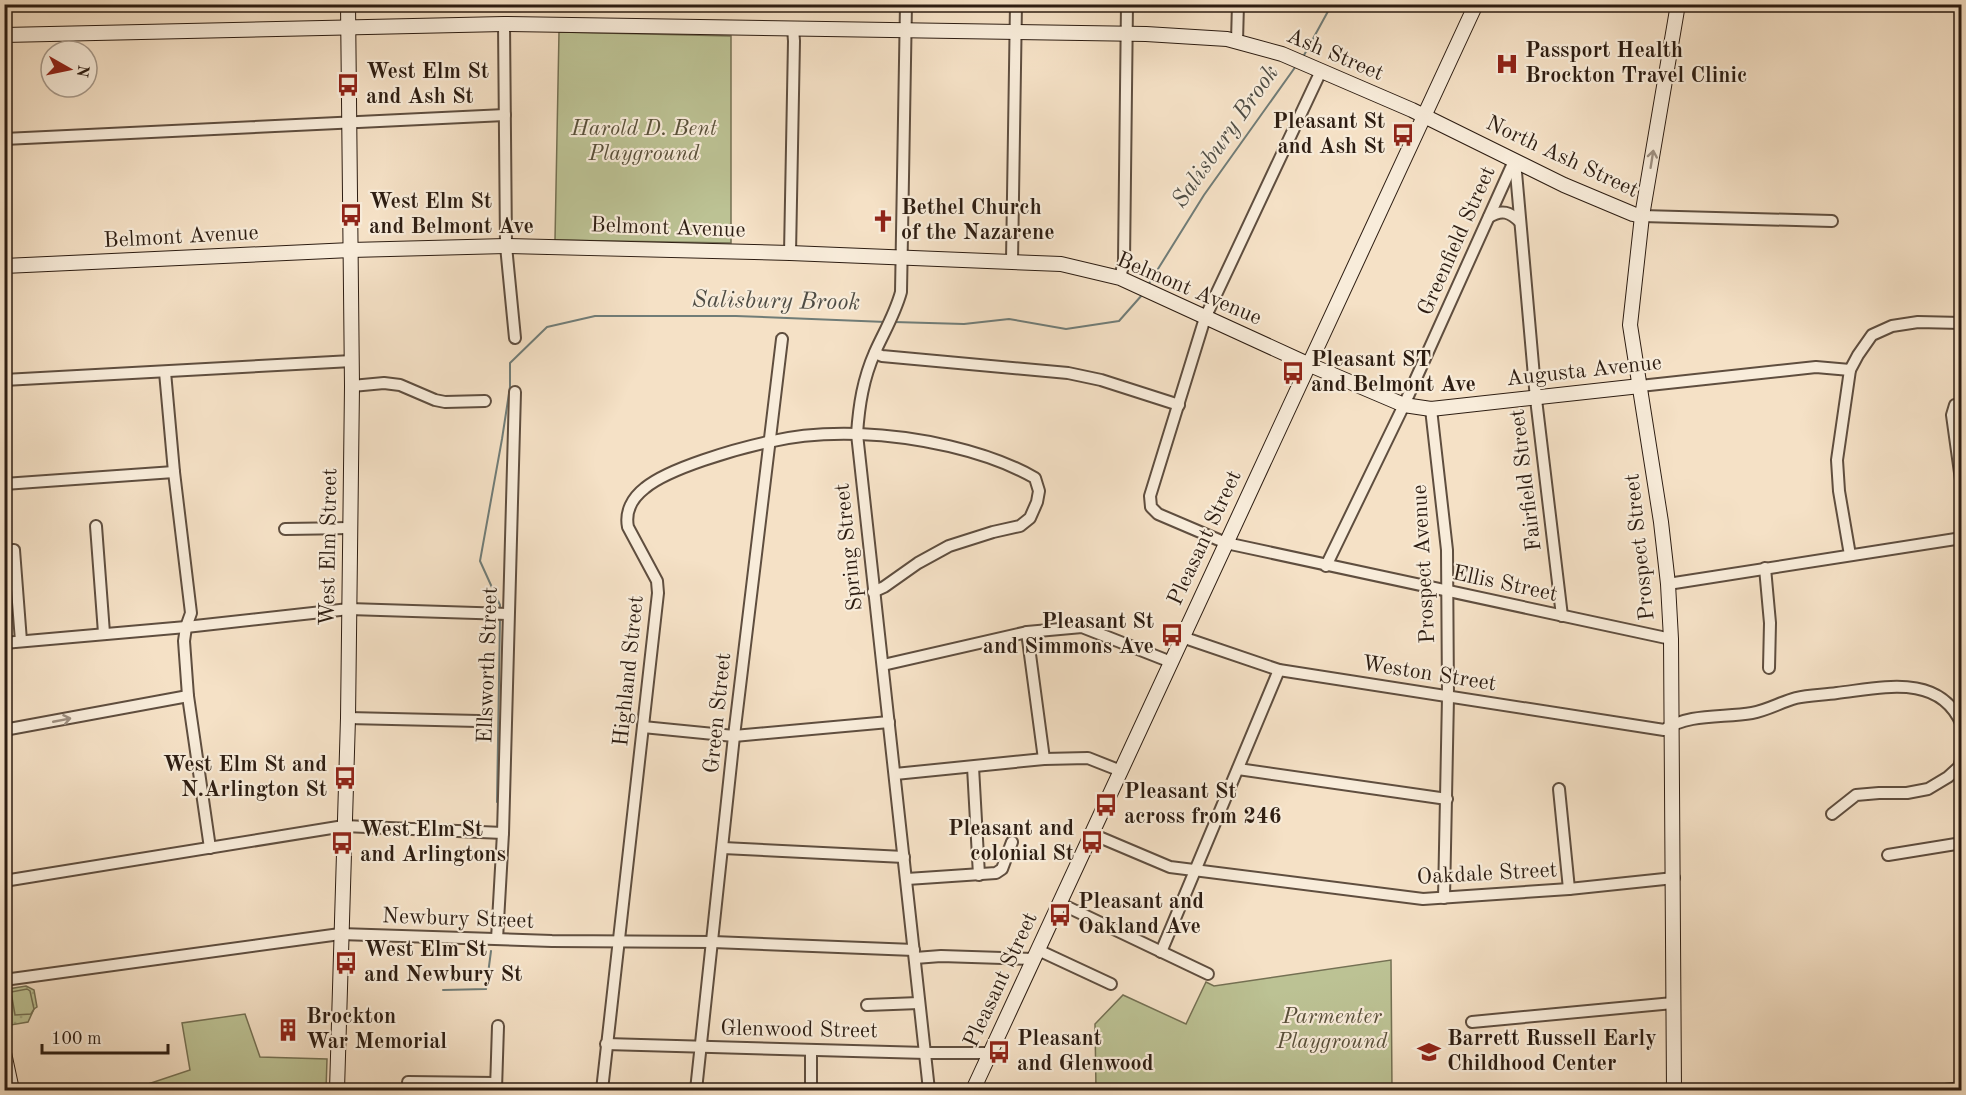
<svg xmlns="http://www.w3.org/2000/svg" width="1966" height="1095" viewBox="0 0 1966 1095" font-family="'Old Standard TT',serif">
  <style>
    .grass { fill: url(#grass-dots); stroke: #747053; stroke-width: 1.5 }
    .park { fill: #bcc294; stroke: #747053; stroke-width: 1.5 }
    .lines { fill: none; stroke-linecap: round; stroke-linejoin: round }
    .stream { stroke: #707c77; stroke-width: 2 }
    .street-casing { stroke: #5f4e3f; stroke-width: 14 }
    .secondary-casing { stroke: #2d1d12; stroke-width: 16 }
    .street { stroke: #f8ecda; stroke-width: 10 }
    .secondary { stroke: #f8ecda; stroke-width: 14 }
    .oneway { stroke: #9d8f80 }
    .labels { text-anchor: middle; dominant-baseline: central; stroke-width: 4.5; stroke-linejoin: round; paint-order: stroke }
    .poi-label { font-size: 22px; font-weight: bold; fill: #2d1d12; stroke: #f8ecda; text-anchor: start }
    .street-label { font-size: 22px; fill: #2d1d12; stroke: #f8ecda }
    .park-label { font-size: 22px; font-style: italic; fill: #584f39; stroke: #f8ecda }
    .water-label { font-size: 24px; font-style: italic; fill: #4f4d45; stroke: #f8ecda }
  </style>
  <defs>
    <pattern id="grass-dots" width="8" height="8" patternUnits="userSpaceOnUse" patternTransform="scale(1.5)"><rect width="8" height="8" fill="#bcc294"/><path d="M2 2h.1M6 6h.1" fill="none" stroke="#a2a67f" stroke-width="1.8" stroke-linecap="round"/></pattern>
  </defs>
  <rect width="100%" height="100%" fill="#f5e1c6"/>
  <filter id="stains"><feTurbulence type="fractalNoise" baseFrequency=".00333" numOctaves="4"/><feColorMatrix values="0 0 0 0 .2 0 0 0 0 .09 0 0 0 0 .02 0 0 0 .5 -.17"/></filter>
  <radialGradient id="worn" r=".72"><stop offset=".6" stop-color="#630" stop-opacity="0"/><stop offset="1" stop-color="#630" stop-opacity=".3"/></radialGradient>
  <path class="grass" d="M26,986L34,990L37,1007L34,1009L28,1022L11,1025L6,991L8,989Z"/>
  <g class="park">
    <path d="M559,32L731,36V243L555,240Z"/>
    <path d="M1391,960L1392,1090H1096L1095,1024L1123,995L1186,1024L1206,982L1214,986Z"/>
    <path d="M27,989L30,991L34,1009L31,1014L15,1015L11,992Z"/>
    <path d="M245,1014L260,1057L327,1059L326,1090H143L142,1086L190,1070L182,1023Z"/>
  </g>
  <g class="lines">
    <g class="stream">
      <path d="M1303,57L1332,4"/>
      <path d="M1148,285L1204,195L1296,66"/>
      <path d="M894,322L964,324L1009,319L1066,329L1119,321L1142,295"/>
      <path d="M500,610V605L480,561L502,439L510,387V363L547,327L595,316H736L886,322"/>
      <path d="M497,802L500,618"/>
      <path d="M443,990L486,989L491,951"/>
    </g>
    <g class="street-casing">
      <g id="street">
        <path d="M906,4L901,292C895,314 884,332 875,352C863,379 859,405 857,434L929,1090"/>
        <path d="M504,24L506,246L515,338"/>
        <path d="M1237,41L1238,4"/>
        <path d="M1321,71L1205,318L1150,496L1151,507L1158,514L1226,543L1671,639"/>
        <path d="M4,139L505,115"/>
        <path d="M1515,161L1536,399L1562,616"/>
        <path d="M1642,216L1832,221"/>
        <path d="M1489,217C1502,209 1510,212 1520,222"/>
        <path d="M790,253L794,41L793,28"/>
        <path d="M1012,261L1016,4"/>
        <path d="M1120,278L1124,261L1127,4"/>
        <path d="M875,353L882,356L1068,373L1101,380L1179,405"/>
        <path d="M165,372L174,472L191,613L186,627L184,641L188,696L210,848"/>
        <path d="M4,380L352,361"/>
        <path d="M352,386L384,383L400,385L435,400L445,402L485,401"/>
        <path d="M1640,386L1816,367L1850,370"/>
        <path d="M1962,407L1955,405L1952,415L1962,487"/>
        <path d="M1431,409L1447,550L1448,697L1444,898"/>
        <path d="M4,484L174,472"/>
        <path d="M96,526L104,633"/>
        <path d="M285,529L351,528"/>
        <path d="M4,551L14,550L21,641"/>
        <path d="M1850,555L1839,491L1837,460L1850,370L1858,355L1872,335L1892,326L1918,322L1962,323"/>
        <path d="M1326,566L1404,405L1514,161"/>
        <path d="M1765,568L1770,623L1769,668"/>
        <path d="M1668,584L1962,538"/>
        <path d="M1027,632L1044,759"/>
        <path d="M1182,637L1279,670L1664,730C1689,713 1723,718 1752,713C1768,710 1781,702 1796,698C1809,695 1823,695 1837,693C1881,688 1940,672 1962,725"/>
        <path d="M4,643L186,627L349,609L508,614"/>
        <path d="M883,665L1027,632L1082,627L1171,662"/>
        <path d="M348,718L479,721"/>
        <path d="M643,727L734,736L889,722"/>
        <path d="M4,730L188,696"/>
        <path d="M973,767L979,875"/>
        <path d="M1238,769L1447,799"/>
        <path d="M895,774L1044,759L1088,758L1121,771"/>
        <path d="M1559,789L1569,889"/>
        <path d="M1832,814L1856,795L1879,793H1907L1928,789L1948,777L1959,767L1962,757"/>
        <path d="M1092,834L1170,867L1423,899L1569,889L1674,878"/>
        <path d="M723,848L904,857"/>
        <path d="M1888,855L1962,843"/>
        <path d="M907,879L996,873L1002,869L1012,842"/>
        <path d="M4,881L344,826L503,833"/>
        <path d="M1059,903L1208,974"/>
        <path d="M497,939L503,833L515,392"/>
        <path d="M1038,950L1111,984"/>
        <path d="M1161,952L1279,670"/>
        <path d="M915,958L941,956L1034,959"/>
        <path d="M4,980L340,934L552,941L713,942L914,950"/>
        <path d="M867,1005L919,1003"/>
        <path d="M1472,1022L1673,1003"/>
        <path d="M606,1044L926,1053H991"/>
        <path d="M811,1050V1090"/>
        <path d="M408,1082L495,1083"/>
        <path d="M496,1089L498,1026"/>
        <path d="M602,1090L658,593L657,581L628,527C625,512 632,498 645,488C669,468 736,449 768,442C797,435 830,433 859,434C915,436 986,450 1035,478L1039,491L1037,502L1030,518L1020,526L993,532L949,546L918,563L884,587L873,592"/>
        <path d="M696,1090L734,736L782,339"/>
        <path d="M1945,1090L1962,1088"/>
      </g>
    </g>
    <g class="secondary-casing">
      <g id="secondary">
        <path d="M4,35L504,24L1146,34L1227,39L1282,54L1412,110L1564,185L1633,214L1642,216"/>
        <path d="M4,266L351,250L506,246L790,253L1061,264L1120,278L1310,365L1404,405L1431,409L1640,386"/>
        <path d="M4,1053L12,1090"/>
        <path d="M337,1090L348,718L352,386L348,4"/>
        <path d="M973,1090L1476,4"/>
        <path d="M1674,1090L1671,639L1668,584L1661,522L1630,325L1642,216L1678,4"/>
      </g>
    </g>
    <use href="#street" class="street"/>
    <use href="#secondary" class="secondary"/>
  </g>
  <defs><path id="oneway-shaft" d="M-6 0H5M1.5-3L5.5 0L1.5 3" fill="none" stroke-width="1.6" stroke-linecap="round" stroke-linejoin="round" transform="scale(1.5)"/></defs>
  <g class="oneway">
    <use href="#oneway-shaft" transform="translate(1652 159) rotate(-81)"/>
    <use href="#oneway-shaft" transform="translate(62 720) rotate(-11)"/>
  </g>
  <defs>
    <g id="hospital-bare" transform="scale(1.8)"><path d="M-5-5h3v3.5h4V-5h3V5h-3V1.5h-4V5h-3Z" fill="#8f2418" stroke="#f8ecda" stroke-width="2.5" paint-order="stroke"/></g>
    <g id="bus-bare" transform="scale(1.8)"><path d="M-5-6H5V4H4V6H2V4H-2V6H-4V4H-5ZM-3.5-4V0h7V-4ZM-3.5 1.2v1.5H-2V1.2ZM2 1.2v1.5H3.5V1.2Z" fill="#8f2418" stroke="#f8ecda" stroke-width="2.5" paint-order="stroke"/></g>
    <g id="church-bare" transform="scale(1.8)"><path d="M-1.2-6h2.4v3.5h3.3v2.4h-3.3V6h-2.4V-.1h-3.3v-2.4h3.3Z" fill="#8f2418" stroke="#f8ecda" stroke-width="2.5" paint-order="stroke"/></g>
    <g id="building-bare" transform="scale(1.8)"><path d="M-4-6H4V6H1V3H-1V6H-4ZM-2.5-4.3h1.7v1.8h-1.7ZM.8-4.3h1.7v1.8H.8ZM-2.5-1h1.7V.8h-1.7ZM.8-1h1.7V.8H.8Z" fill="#8f2418" stroke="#f8ecda" stroke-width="2.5" paint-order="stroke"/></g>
    <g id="school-bare" transform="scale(1.8)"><path d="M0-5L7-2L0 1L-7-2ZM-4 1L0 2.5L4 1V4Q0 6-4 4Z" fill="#8f2418" stroke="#f8ecda" stroke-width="2.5" paint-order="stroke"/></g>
  </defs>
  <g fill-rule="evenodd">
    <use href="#hospital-bare" x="1507" y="64"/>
    <use href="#bus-bare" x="348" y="85"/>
    <use href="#bus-bare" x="1403" y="135"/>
    <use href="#bus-bare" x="351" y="215"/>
    <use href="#church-bare" x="883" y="221"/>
    <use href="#bus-bare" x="1293" y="373"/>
    <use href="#bus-bare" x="1172" y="635"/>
    <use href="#bus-bare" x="345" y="778"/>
    <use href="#bus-bare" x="1106" y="805"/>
    <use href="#bus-bare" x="1092" y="842"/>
    <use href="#bus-bare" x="342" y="843"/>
    <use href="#bus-bare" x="1060" y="915"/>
    <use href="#bus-bare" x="346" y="963"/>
    <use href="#building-bare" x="288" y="1030"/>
    <use href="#bus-bare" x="999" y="1052"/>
    <use href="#school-bare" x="1429" y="1052"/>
  </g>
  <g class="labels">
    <g class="poi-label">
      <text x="1525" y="51">Passport Health<tspan x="1525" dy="25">Brockton Travel Clinic</tspan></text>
      <text x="366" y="72">West Elm St<tspan x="366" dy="25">and Ash St</tspan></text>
      <text x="1385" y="122" text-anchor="end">Pleasant St<tspan x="1385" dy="25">and Ash St</tspan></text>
      <text x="369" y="202">West Elm St<tspan x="369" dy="25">and Belmont Ave</tspan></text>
      <text x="901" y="208">Bethel Church<tspan x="901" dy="25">of the Nazarene</tspan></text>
      <text x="1311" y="360">Pleasant ST<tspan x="1311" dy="25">and Belmont Ave</tspan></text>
      <text x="1154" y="622" text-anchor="end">Pleasant St<tspan x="1154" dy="25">and Simmons Ave</tspan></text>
      <text x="327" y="765" text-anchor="end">West Elm St and<tspan x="327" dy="25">N.Arlington St</tspan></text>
      <text x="1124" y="792">Pleasant St<tspan x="1124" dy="25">across from 246</tspan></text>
      <text x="1074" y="829" text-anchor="end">Pleasant and<tspan x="1074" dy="25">colonial St</tspan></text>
      <text x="360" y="830">West Elm St<tspan x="360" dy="25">and Arlingtons</tspan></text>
      <text x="1078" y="902">Pleasant and<tspan x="1078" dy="25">Oakland Ave</tspan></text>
      <text x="364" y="950">West Elm St<tspan x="364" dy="25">and Newbury St</tspan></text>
      <text x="306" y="1017">Brockton<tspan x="306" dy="25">War Memorial</tspan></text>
      <text x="1017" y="1039">Pleasant<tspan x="1017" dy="25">and Glenwood</tspan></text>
      <text x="1447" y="1039">Barrett Russell Early<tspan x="1447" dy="25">Childhood Center</tspan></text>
    </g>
    <g class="street-label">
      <text transform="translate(1335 55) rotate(23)">Ash Street</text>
      <text transform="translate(1562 157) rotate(25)">North Ash Street</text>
      <text transform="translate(668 228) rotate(2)">Belmont Avenue</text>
      <text transform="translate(181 237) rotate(-3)">Belmont Avenue</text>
      <text transform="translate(1457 241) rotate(-66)">Greenfield Street</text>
      <text transform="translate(1189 289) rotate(23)">Belmont Avenue</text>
      <text transform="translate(1584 371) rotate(-6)">Augusta Avenue</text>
      <text transform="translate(1526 480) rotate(-97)">Fairfield Street</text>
      <text transform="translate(1205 538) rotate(-65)">Pleasant Street</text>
      <text transform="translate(329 547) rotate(-89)">West Elm Street</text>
      <text transform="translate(849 547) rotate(-96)">Spring Street</text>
      <text transform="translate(1640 547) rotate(-96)">Prospect Street</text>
      <text transform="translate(1424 564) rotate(-93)">Prospect Avenue</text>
      <text transform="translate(1505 584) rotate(12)">Ellis Street</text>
      <text transform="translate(488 665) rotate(-88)">Ellsworth Street</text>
      <text transform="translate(629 671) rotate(-84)">Highland Street</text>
      <text transform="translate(1429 674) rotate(9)">Weston Street</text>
      <text transform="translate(718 713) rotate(-84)">Green Street</text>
      <text transform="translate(1487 874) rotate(-3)">Oakdale Street</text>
      <text transform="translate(458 919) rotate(2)">Newbury Street</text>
      <text transform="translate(1001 980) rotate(-65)">Pleasant Street</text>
      <text transform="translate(799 1030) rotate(1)">Glenwood Street</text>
    </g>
    <g class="park-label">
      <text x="644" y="129">Harold D. Bent<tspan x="644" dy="25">Playground</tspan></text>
      <text x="1332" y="1017">Parmenter<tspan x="1332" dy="25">Playground</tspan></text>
    </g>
    <g class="water-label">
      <text transform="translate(1226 137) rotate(-55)">Salisbury Brook</text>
      <text transform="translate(776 302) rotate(1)">Salisbury Brook</text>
    </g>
  </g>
  <rect width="1966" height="1095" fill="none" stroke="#f5e1c6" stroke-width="24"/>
  <rect x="6" y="6" width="1954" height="1083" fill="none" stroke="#2d1d12" stroke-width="3"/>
  <rect x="12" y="12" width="1942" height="1071" fill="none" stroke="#2d1d12" stroke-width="1.5"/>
  <g transform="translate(69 69) rotate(99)"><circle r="28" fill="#f8ecda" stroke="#a7998a" stroke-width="1.5"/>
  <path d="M0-4.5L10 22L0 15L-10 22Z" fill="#8f2418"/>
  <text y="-9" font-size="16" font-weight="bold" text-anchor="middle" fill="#2d1d12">N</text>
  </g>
  <path d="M42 1044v9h126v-9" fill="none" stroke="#2d1d12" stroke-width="3"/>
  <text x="51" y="1044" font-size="18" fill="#2d1d12" stroke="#f8ecda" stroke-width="4.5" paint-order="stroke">100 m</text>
  <rect width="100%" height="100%" filter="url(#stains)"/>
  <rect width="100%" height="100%" fill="url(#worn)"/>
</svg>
